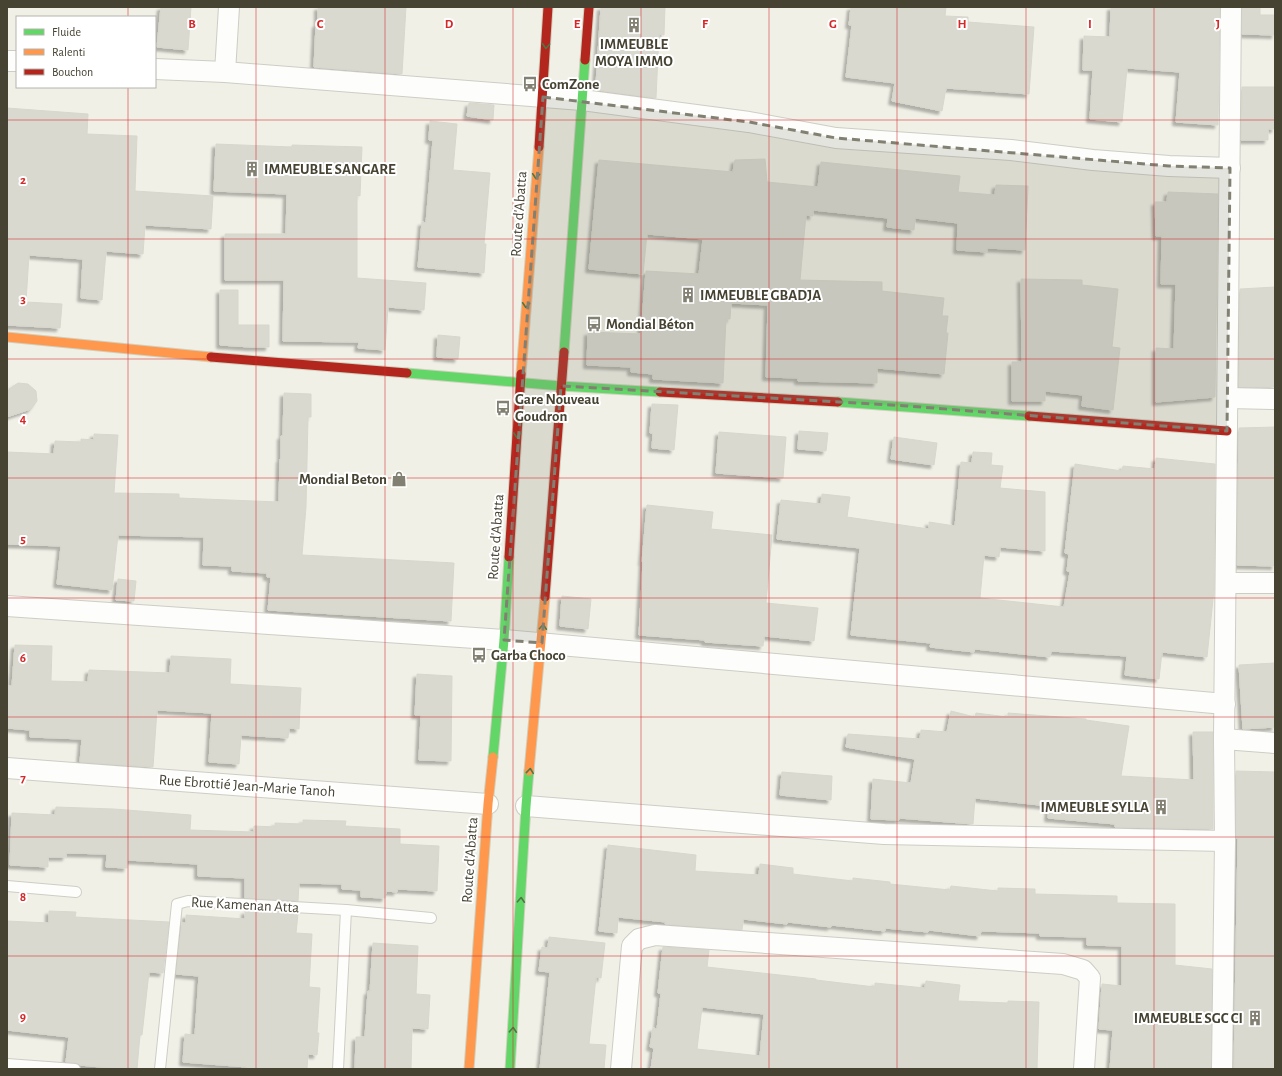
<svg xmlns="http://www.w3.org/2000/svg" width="1282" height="1076" viewBox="0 0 1282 1076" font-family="'Alegreya Sans',sans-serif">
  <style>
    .building { fill: #d9d9d0; stroke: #d8d7cd; fill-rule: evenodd; filter: url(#shadow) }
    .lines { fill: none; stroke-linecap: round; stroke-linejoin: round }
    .lane-casing { stroke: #cecdc5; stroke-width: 12 }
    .street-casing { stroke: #cecdc5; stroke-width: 22 }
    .fast-casing { stroke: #d1d1bf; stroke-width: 11 }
    .slow-casing { stroke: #d1d1bf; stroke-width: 11 }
    .jam-casing { stroke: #d1d1bf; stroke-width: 11 }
    .lane { stroke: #fdfdfb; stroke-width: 10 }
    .street { stroke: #fdfdfb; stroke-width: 20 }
    .fast { stroke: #63d668; stroke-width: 9 }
    .slow { stroke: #ff974d; stroke-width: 9 }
    .jam { stroke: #b3261e; stroke-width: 9 }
    .oneway { stroke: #507646 }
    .marked { fill: #828072; fill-opacity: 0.2; stroke: #828072; stroke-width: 3; stroke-dasharray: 8 5; stroke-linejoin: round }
    .grid { fill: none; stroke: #d62828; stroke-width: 1; stroke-opacity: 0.55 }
    .labels { text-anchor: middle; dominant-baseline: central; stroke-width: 4; stroke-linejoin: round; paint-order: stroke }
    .poi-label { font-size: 15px; font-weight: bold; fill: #464333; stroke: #fff; text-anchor: start }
    .street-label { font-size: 15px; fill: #464333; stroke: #fff }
    .grid-label { font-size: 13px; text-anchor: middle; font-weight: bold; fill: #d62828; stroke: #fff; stroke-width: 4; stroke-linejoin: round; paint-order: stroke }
  </style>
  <defs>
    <filter id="shadow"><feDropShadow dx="-3.5" dy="3.5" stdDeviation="1" flood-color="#0004"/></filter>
  </defs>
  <rect width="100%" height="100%" fill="#f0f0e7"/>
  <g class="building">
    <path d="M161,7H191L188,50L157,47Z"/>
    <path d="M318,7H406L402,74L314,67L316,24H318Z"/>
    <path d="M601,7H665L664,35L659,34L656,98L597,90V84H596Z"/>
    <path d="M851,7H946L945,16L968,17V22L1034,27L1029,94L946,88L942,111L892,101L895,83L846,77L852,25H849Z"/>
    <path d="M1111,7H1220L1218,125L1176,122L1180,72L1127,68L1122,122L1090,119L1093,70H1083L1084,36L1110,37Z"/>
    <path d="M1242,7H1260V15H1275V35L1242,34Z"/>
    <path d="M1242,87H1275V129H1268V140H1241Z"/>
    <path d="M469,103L494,105L493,120L467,116Z"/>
    <path d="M7,108L88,114L87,134L137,136L135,191L213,196L211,229L145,225L143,254L106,251L102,300L81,298L83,259L29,255L26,302L62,304L60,328L7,325Z"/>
    <path d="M430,121L457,124L453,170L490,173L484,244H486L484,273L418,267L422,222L426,223L433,140H429Z"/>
    <path d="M216,144L292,147V145L362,147L360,196L357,195V278L426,283L424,310L388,307L385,350L358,348L359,342L283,341L284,280H225V234H286L287,194L214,191Z"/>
    <path d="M765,159L767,182L818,187L821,162L960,176L958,192L995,195L996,185L1028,186L1025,250L987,248V252L957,250L958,223L915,218L914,230L887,227L888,218L813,210V216L806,215L800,280L882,282V291L944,298L942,316H948L946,333H948L944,374L877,368V383L798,381V378L766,377L768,305L731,303L730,319H726L723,383L653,379V374L631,372V367L587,365L588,332L641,334L646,271L699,274L703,239L647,234L643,274L589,269L599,160L733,172L735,160Z"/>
    <path d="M1168,192L1218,194L1215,397L1156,402V348L1174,349L1176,284H1161L1162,236H1156L1155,202H1167Z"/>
    <path d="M1021,279L1082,280V285L1118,289L1112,347L1120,348L1113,410L1082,406L1083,395L1045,391V401H1012V362H1022Z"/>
    <path d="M1275,287V387H1239L1240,289Z"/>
    <path d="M220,290H238V325H269V347H250L220,345Z"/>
    <path d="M438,335L460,337L458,359L437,357Z"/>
    <path d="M18,383L28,384L36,391L37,401L31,409L7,417V400L9,389Z"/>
    <path d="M284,393L311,394V417H308L306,507L302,555L454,563L451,621L268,610L271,577H267V573L232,571V566L203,565L204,537L118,535L112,590L57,584L61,546L7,544V452L54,454L55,441L81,442V439L94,440V434L118,435L114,493L179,494V498L279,502L280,459H281V436H283Z"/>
    <path d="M652,404L678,405L674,450L652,448L653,433H650Z"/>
    <path d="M1275,427V566L1237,565L1239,428Z"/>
    <path d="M799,431L828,433L826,451L798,449Z"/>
    <path d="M719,432L786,437L783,478L716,473Z"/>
    <path d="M894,437L937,443L934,465L891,459Z"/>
    <path d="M973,452L992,453L991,465L1003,466L1000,488L1045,492V551L1000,547L999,557L984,555L980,598L1064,607L1070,572L1067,571L1069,554L1065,553L1075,464L1122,471L1123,466L1155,469L1156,458L1215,464L1214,590L1207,657L1162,652L1159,679L1125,675L1127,656L1051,651L1050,657L975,649L974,652L930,647L931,643L851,635L860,548L777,539L781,500L821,504L822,494L850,497L847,517L929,529V522L955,526L961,462L972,463Z"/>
    <path d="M647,505L713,512L711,529L772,535L766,603L818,608L814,641L764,636L763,646L705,642V640L639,635L643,562H642Z"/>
    <path d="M118,579L136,581L134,601L116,600Z"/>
    <path d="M562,596L591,599L588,629L560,626Z"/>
    <path d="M15,645L52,646L51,681L88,682L89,670L170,673L171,656L231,659L230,684L301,688L299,729L289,728L288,738L241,735L239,764L209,762L212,713L157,710L153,767L80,762L82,739L30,737V730L7,728V686H12Z"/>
    <path d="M1275,663V727L1243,729L1239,665Z"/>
    <path d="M417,674L452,676L451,761L419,760L421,715H415Z"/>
    <path d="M951,711L975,717L976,713L1008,717V713L1086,719V720L1129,726L1121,776L1194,780L1193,732H1213V829L1115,827V824L1048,818L1049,806L975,798L973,824L899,818V820L871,819L873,779L911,783L915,759L846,747L848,734L920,739L921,730L947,732Z"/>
    <path d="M1236,771L1275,772V1069H1234L1238,838H1236Z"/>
    <path d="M782,772L832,776L831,800L780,795Z"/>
    <path d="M56,807L114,809L191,815L190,830L254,832V826L275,827V823L303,824V820L346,821L345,826L400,829V844L439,846L437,891L397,889V892L386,891L385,898L361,897V890L342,889V884L299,883L298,901L245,898V878L198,876V864L127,860V868L106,867L107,854L66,853V857H48V867L10,865L12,813L55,815Z"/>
    <path d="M608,845L696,855L695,871L759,875L760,864L793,868V874L853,881V878L890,882V884L950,890L951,886L998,891V888L1035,889V894L1117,896V903L1175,904V965L1212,969L1211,1069H1110L1113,1030L1099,1029L1102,984L1122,986V946L1087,945V937L1040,936V933L981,931L980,936L929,930L928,932L885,928V931L831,925V927L788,922L787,924L743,919L742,930L665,924L666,922L618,917L617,933L599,931Z"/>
    <path d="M49,911L76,912L75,917L169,922L163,973L149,972L142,1035H140L137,1069H121L80,1065L76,1063L66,1062L69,1037L7,1030V921L49,923Z"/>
    <path d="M245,911L298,914L296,933L312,934L309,987L320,988L317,1033H319L317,1055L308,1054L307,1069H247V1067L183,1062L185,1034L195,1035L199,976L176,974L182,923H186V915L245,919Z"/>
    <path d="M549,937L605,943L601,978L596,977L589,1044L606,1045L604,1069H540L550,972L539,971L542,947L548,948Z"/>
    <path d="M373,943L418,946L416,994L430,995L428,1029L412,1028L411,1069H355L356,1037H365L368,991L370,992Z"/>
    <path d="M663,947L709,950L707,967L816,979V980L875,987V983L925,988L926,981L960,985L958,1001L1008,1003V1001L1039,1002L1037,1069H651L654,1048L650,1047L653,1028L657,1029L661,993H658ZM702,1007L764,1014L760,1056L697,1049Z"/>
  </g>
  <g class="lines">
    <g class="lane-casing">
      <g id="lane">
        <path d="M7,886L76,892"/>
        <path d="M7,1064L75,1069"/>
        <path d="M160,1069L177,904L188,901L346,910L431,918"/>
        <path d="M338,1069L346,910"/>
      </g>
    </g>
    <g class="street-casing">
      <g id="street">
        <path d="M7,61H17"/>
        <path d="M155,69L225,72L582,100L749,122L836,138L1011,150L1093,160L1169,166L1230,168"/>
        <path d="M225,72L229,7"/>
        <path d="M1228,398L1275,399"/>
        <path d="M1226,583H1275"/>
        <path d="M7,606L504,640L1225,704"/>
        <path d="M1224,739L1275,743"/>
        <path d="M7,768L488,804"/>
        <path d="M526,806L884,834L1225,841"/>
        <path d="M621,1069L632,946L639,939L655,935L1063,964L1083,970L1090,978L1084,1069"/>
        <path d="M1222,1069L1225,841L1224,739L1231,7"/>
      </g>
    </g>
    <g class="fast-casing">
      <g id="fast">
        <path d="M564,352L585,60"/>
        <path d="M407,373L561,386L660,392"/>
        <path d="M838,402L1029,416"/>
        <path d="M493,757L504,640L509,557"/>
        <path d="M510,1069L526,806L529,771"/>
      </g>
    </g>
    <g class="slow-casing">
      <g id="slow">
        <path d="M7,337L211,357"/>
        <path d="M521,374L539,147"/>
        <path d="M529,771L545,597"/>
        <path d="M469,1069L488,804L493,757"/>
      </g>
    </g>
    <g class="jam-casing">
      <g id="jam">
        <path d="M585,60L589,7"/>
        <path d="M539,147L548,7"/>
        <path d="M211,357L407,373"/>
        <path d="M660,392L838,402"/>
        <path d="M1029,416L1227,431"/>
        <path d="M509,557L521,374"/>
        <path d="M545,597L564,352"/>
      </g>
    </g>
    <use href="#lane" class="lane"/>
    <use href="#street" class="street"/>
    <use href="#fast" class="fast"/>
    <use href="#slow" class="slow"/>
    <use href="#jam" class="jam"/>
  </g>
  <defs><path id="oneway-chevron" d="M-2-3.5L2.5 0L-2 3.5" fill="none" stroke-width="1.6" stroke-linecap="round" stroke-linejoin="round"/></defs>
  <g class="oneway">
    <use href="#oneway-chevron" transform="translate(546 46) rotate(93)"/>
    <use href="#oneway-chevron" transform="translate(536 176) rotate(94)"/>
    <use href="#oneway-chevron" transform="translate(526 305) rotate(94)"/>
    <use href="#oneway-chevron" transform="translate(517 435) rotate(94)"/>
    <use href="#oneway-chevron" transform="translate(543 627) rotate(-86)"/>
    <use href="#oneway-chevron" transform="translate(530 771) rotate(-84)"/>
    <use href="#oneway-chevron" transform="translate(521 900) rotate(-87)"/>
    <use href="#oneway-chevron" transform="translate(513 1030) rotate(-87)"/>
  </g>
  <path class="marked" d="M543,97L749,122L836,138L1169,166L1230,168L1227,431L907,406L561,386L542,643L504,640Z"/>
  <path class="grid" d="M128,7V17M256,7V1069M385,7V1069M513,7V1069M641,7V1069M769,7V1069M897,7V1069M1026,7V1069M1154,7V1069M128,87V1069M7,120H1275M7,239H1275M7,359H1275M7,478H1275M7,598H1275M7,717H1275M7,837H1275M7,956H1275"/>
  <defs>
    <g id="building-bare" transform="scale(1.2)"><path d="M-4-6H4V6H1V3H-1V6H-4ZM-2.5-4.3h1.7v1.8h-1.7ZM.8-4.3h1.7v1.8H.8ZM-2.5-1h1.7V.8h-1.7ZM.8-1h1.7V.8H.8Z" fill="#828072" stroke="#fff" stroke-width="2.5" paint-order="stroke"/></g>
    <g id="bus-bare" transform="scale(1.2)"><path d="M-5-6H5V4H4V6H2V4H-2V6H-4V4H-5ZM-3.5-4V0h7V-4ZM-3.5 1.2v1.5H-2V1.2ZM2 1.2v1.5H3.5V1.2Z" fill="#828072" stroke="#fff" stroke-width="2.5" paint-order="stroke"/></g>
    <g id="shop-bare" transform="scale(1.2)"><path d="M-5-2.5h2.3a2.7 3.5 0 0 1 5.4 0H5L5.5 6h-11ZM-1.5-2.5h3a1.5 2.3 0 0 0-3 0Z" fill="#828072" stroke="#fff" stroke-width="2.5" paint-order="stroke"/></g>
  </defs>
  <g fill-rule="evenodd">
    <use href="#building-bare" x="634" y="25"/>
    <use href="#bus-bare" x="530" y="84"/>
    <use href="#building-bare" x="252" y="169"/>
    <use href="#building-bare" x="688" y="295"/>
    <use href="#bus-bare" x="594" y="324"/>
    <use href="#bus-bare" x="503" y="408"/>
    <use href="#shop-bare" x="399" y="479"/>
    <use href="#bus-bare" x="479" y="655"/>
    <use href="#building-bare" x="1161" y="807"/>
    <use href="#building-bare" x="1255" y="1018"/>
  </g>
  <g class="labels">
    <g class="poi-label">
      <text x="634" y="44" text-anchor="middle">IMMEUBLE<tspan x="634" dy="17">MOYA IMMO</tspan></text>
      <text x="542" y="84">ComZone</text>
      <text x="264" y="169">IMMEUBLE SANGARE</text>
      <text x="700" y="295">IMMEUBLE GBADJA</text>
      <text x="606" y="324">Mondial Béton</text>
      <text x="515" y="399">Gare Nouveau<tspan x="515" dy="17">Goudron</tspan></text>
      <text x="387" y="479" text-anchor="end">Mondial Beton</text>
      <text x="491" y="655">Garba Choco</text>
      <text x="1149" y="807" text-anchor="end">IMMEUBLE SYLLA</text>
      <text x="1243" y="1018" text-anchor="end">IMMEUBLE SGC CI</text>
    </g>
    <g class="street-label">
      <text transform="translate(519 214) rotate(-86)">Route d'Abatta</text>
      <text transform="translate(496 537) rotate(-86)">Route d'Abatta</text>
      <text transform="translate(247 786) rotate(4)">Rue Ebrottié Jean-Marie Tanoh</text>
      <text transform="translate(470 860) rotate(-86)">Route d'Abatta</text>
      <text transform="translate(245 905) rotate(3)">Rue Kamenan Atta</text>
    </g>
  </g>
  <g class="grid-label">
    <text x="192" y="28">B</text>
    <text x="320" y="28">C</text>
    <text x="449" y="28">D</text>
    <text x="577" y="28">E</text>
    <text x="705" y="28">F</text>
    <text x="833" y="28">G</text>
    <text x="962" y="28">H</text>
    <text x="1090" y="28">I</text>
    <text x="1218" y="28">J</text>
    <text x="23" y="184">2</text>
    <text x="23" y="303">3</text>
    <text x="23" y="423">4</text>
    <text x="23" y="543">5</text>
    <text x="23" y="662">6</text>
    <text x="23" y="782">7</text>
    <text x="23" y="901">8</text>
    <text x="23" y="1021">9</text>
  </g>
  <rect width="1282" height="1076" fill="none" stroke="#464333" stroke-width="16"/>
  <rect x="16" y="16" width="140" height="72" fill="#ffffff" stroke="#b5b4ad"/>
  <rect x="24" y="29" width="20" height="6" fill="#63d668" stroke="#b5b4ad"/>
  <text x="52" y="36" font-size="12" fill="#464333">Fluide</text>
  <rect x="24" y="49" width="20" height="6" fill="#ff974d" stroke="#b5b4ad"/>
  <text x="52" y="56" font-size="12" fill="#464333">Ralenti</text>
  <rect x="24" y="69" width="20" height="6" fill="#b3261e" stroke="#b5b4ad"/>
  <text x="52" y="76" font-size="12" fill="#464333">Bouchon</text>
</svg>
